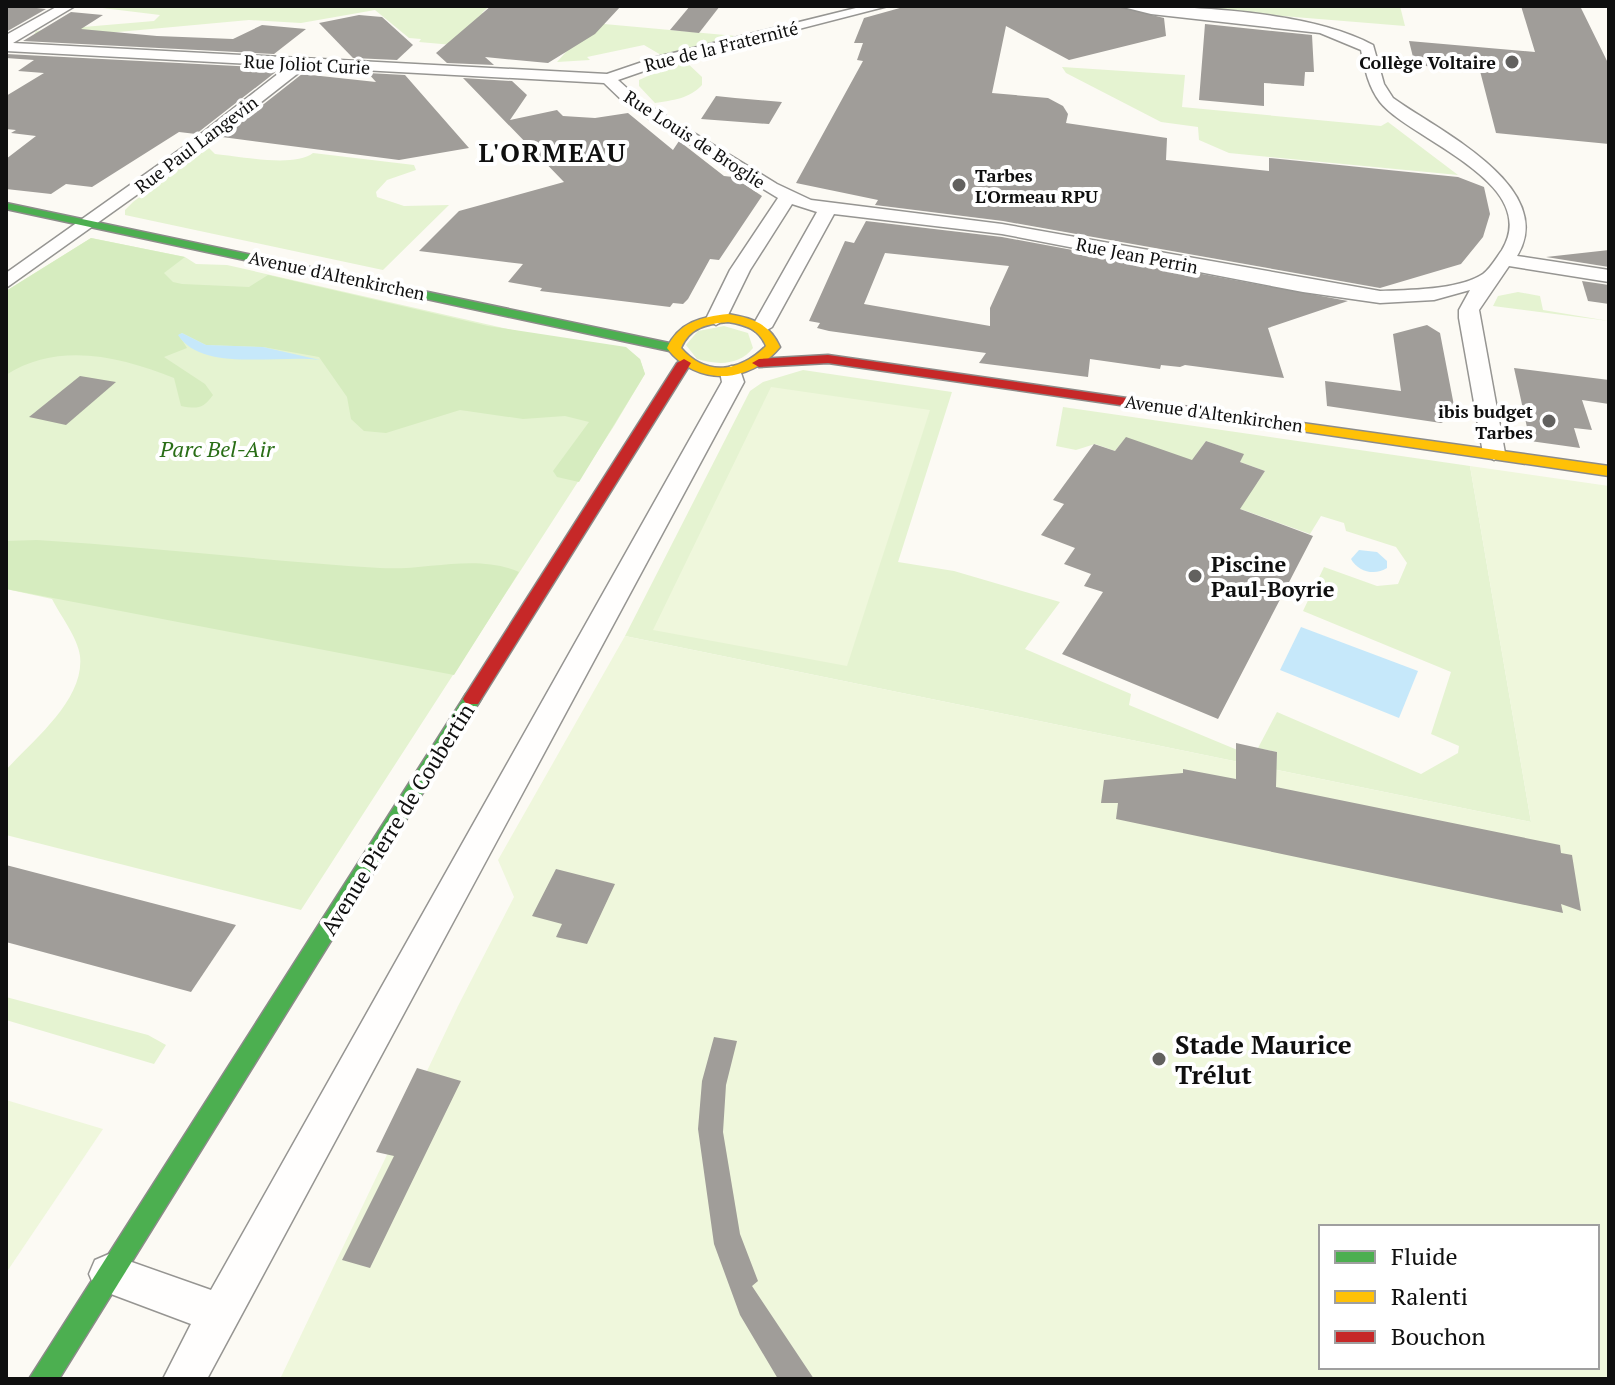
<svg xmlns="http://www.w3.org/2000/svg" width="1615" height="1385" viewBox="0 0 1615 1385" font-family="'PT Serif',serif">
  <style>
    .green { fill: #e5f3d1 }
    .forest { fill: #d6ecbf }
    .pitch { fill: #eff7dc; fill-rule: evenodd }
    .water { fill: #c6e8fa }
    .building { fill: #a09d99; fill-rule: evenodd }
    .lines { fill: none; stroke-linecap: round; stroke-linejoin: round }
    .street-casing { stroke: #969592; stroke-width: 3 }
    .fast-casing { stroke: #8c8b89; stroke-width: 3 }
    .slow-casing { stroke: #8c8b89; stroke-width: 3 }
    .jam-casing { stroke: #8c8b89; stroke-width: 3 }
    .street { fill: #fffefd; fill-rule: evenodd }
    .fast { fill: #4caf50; fill-rule: evenodd }
    .slow { fill: #ffc107; fill-rule: evenodd }
    .jam { fill: #c62828; fill-rule: evenodd }
    .poi-dot { fill: #62615f; stroke: #fff; stroke-width: 3 }
    .labels { text-anchor: middle; dominant-baseline: central; stroke-width: 8; stroke-linejoin: round; paint-order: stroke }
    .far-street-label { font-size: 18px; fill: #0f0f0f; stroke: #fff }
    .far-poi-label { font-size: 18px; font-weight: bold; fill: #0f0f0f; stroke: #fff; text-anchor: end }
    .park-label { font-size: 22px; font-style: italic; fill: #2a6e17; stroke: #fff }
    .poi-label { font-size: 22px; font-weight: bold; fill: #0f0f0f; stroke: #fff; text-anchor: start }
    .street-label { font-size: 22px; fill: #0f0f0f; stroke: #fff }
    .far-district-label { font-size: 26px; font-weight: bold; letter-spacing: 2px; fill: #0f0f0f; stroke: #fff }
    .near-poi-label { font-size: 26px; font-weight: bold; fill: #0f0f0f; stroke: #fff; text-anchor: start }
  </style>
  <rect width="100%" height="100%" fill="#fcfaf4"/>
  <g class="green">
    <path d="M86,6H489L482,13L736,36L661,55L644,45L587,57L590,60L557,62L581,35L510,50L419,42L421,39L409,38L375,10L301,23L249,20L31,40L36,31L154,21L160,15Z"/>
    <path d="M1172,6H1400L1405,26L1183,8Z"/>
    <path d="M684,60L702,77V85C689,99 673,100 655,103L639,86V80Z"/>
    <path d="M1062,67L1185,75L1182,107L1381,126L1388,122L1458,175L1229,153L1199,140L1198,127L1161,122L1066,73Z"/>
    <path d="M207,146L215,154C239,156 294,168 313,153L414,165L416,170L387,180L376,192L377,197L404,206L449,205L383,270L125,215V210L133,202Z"/>
    <path d="M91,238L185,257L196,264L227,265L640,359L645,374L614,426L301,910L6,835V770C32,741 85,700 80,656C78,638 60,615 52,599L6,589V291Z"/>
    <path d="M1518,292L1540,296L1543,310L1609,321L1493,306L1498,296Z"/>
    <path d="M724,326L748,333L753,348C739,366 717,365 697,359L686,345L698,331Z"/>
    <path d="M803,370L952,392L898,562L954,571L1060,602L1025,649L1131,694L1129,705L1276,766L1277,752L1258,748L1277,712L1421,774L1458,753L1459,746L1431,734L1451,672L1303,611L1324,567L1377,586L1398,584L1407,563L1396,547L1346,531L1344,523L1321,516L1310,534L1207,497L1257,483L1265,471L1240,462L1243,454L1206,441L1196,455L1212,471L1126,438L1115,451L1095,444L1076,450L1056,446L1063,407L1470,466L1531,822L625,636L750,391L763,382Z"/>
    <path d="M6,997L148,1035L166,1045L154,1064L6,1020Z"/>
  </g>
  <g class="forest">
    <path d="M91,238L185,257L164,273L173,282L182,284L249,287L268,275L488,326L626,347L640,359L645,374L579,482L557,477L553,471L589,422L565,416L523,419L460,410L386,433L364,431L351,419L347,397L319,357L263,347L206,345L182,333L179,335L187,348L164,357L205,384L213,395C203,409 197,409 181,406L174,378C121,357 59,341 6,375V291Z"/>
    <path d="M37,540C151,547 265,561 380,568C426,571 476,553 519,572L454,675L6,589V541Z"/>
  </g>
  <g class="pitch">
    <path d="M771,387L930,410L847,666L653,630Z"/>
    <path d="M1470,466L1609,486V1379H280L458,1006L514,897L498,860L625,636L1531,822ZM1321,1227H1597V1367H1321Z"/>
    <path d="M6,1100L103,1129L6,1273Z"/>
  </g>
  <g class="water">
    <path d="M182,333L206,345L263,347L320,360C280,354 202,373 178,335Z"/>
    <path d="M1359,550L1377,552L1387,561V568C1375,576 1358,572 1351,559Z"/>
    <path d="M1301,627L1418,671L1399,718L1280,670Z"/>
  </g>
  <g class="building">
    <path d="M6,6H18L46,9L6,32Z"/>
    <path d="M491,6H621L595,34L548,63L485,57L494,65L447,63L436,53Z"/>
    <path d="M690,6H720L699,33L670,30Z"/>
    <path d="M907,6H1116L1164,18L1166,36L1069,60L1006,26L992,93L1048,98L1063,106L1068,114L1066,123L1167,138L1166,160L1269,171V158L1458,177L1484,187L1490,214L1483,237L1461,264L1380,288L1003,221L875,205L878,200L796,183L863,61L857,60L863,43H854L864,18Z"/>
    <path d="M1521,6H1580L1609,65V144L1496,133L1480,71L1415,65L1409,41L1535,52Z"/>
    <path d="M71,12L103,15L81,29L157,36L233,39L262,25L306,29L274,54L23,41Z"/>
    <path d="M359,15L382,17L413,45L397,60L353,58L319,23Z"/>
    <path d="M1205,24L1312,35L1314,72H1305L1304,86L1264,83V106L1199,100Z"/>
    <path d="M6,54L256,67L277,71L196,134L179,132L92,187L66,184L51,194L6,189V159L36,136L11,133L16,130L6,129V96L44,73L18,71L34,60L6,58Z"/>
    <path d="M368,73L405,75L469,148L399,160L222,137L302,74L376,82Z"/>
    <path d="M463,78L512,81L527,95L510,120L557,110L563,116L595,118L628,113L673,150L679,141L724,176L733,177L762,196L719,260L710,259L688,299L683,304L673,303L670,307L540,291L542,288L508,282L523,264L419,251L459,211L564,182Z"/>
    <path d="M716,96L735,98L782,102L769,124L701,119Z"/>
    <path d="M866,221L1002,237L1348,301L1268,328L1284,378L1185,365L1180,367L1161,365L1160,369L1090,359L1088,377L979,363L986,353L829,331L817,328L820,323L809,321L845,241L854,243ZM885,253L1009,266L990,308V326L864,304Z"/>
    <path d="M1609,250V267L1546,257Z"/>
    <path d="M1582,281L1609,285V304L1588,301Z"/>
    <path d="M1427,325L1440,333L1456,416L1441,423L1327,406L1325,381L1401,391L1393,334Z"/>
    <path d="M1514,368L1609,380V404L1582,400L1592,430L1574,428L1580,448L1530,441Z"/>
    <path d="M80,376L116,382L66,425L29,417Z"/>
    <path d="M1126,437L1192,460L1206,441L1244,454L1240,462L1265,471L1240,509L1313,536L1218,719L1062,654L1103,592L1084,586L1091,574L1064,564L1075,548L1041,535L1064,504L1053,500L1094,444L1115,451Z"/>
    <path d="M1236,743L1277,752L1276,787L1560,845L1561,853L1572,855L1581,911L1561,904L1563,913L1116,819L1118,803H1101L1104,780L1183,773V769L1236,779Z"/>
    <path d="M6,865L236,925L191,992L6,942Z"/>
    <path d="M556,869L615,884L587,944L556,937L562,924L532,916Z"/>
    <path d="M714,1037L737,1041L726,1085L723,1132L740,1234L758,1281L752,1286L814,1379H778L740,1315L714,1244L698,1129L702,1081Z"/>
    <path d="M417,1068L461,1081L370,1268L342,1260L394,1156L376,1152Z"/>
  </g>
  <g class="lines">
    <g class="street-casing">
      <g id="street">
        <path d="M58,6H75L13,43L607,74L657,57L864,6H888L667,63L618,80L640,100L777,184L811,200L1002,224L1380,291C1408,290 1459,290 1483,274C1490,269 1497,257 1502,250C1543,182 1409,139 1380,102C1368,86 1365,69 1361,50L1320,33L1151,14L1119,6C1191,6 1311,11 1373,45L1384,84L1393,98C1437,130 1559,187 1517,256L1609,270V282L1509,266L1479,310L1505,453L1494,460L1483,453L1459,318V310L1470,290L1434,300L1380,303L1303,292L1002,234L834,214L772,327L762,333L755,331L752,327L817,212L792,204L750,270L726,319L716,325L706,319L730,270L778,198L628,106L604,83L306,67L204,147L6,288V273L192,141L288,66L6,51V35Z"/>
        <path d="M731,366L739,367L744,382L207,1379H163L191,1324L95,1288L89,1274L95,1260L109,1254L211,1290L722,382L720,372Z"/>
      </g>
    </g>
    <g class="fast-casing">
      <g id="fast">
        <path d="M6,203L674,344L681,348L674,352L6,209Z"/>
        <path d="M472,692L481,699L478,704L59,1379H29L466,694Z"/>
      </g>
    </g>
    <g class="slow-casing">
      <g id="slow">
        <path d="M728,314C752,318 769,323 780,347C749,384 697,387 667,348C679,322 701,317 728,314ZM728,322C746,325 759,329 766,346C740,372 706,377 681,348C690,327 707,324 728,322Z"/>
        <path d="M1210,410L1609,466V476L1205,417L1203,414Z"/>
      </g>
    </g>
    <g class="jam-casing">
      <g id="jam">
        <path d="M828,355L1210,410L1217,414L1210,418L828,363L759,367L752,363L759,359Z"/>
        <path d="M684,359L691,363L478,704H466L463,699L466,694L677,363Z"/>
      </g>
    </g>
    <use href="#street" class="street"/>
    <use href="#fast" class="fast"/>
    <use href="#slow" class="slow"/>
    <use href="#jam" class="jam"/>
  </g>
  <g class="poi-dot">
    <circle cx="1512" cy="62" r="8"/>
    <circle cx="959" cy="185" r="8"/>
    <circle cx="1549" cy="421" r="8"/>
    <circle cx="1195" cy="576" r="8"/>
    <circle cx="1159" cy="1059" r="8"/>
  </g>
  <g class="labels">
    <g class="far-street-label">
      <text transform="translate(721 46) rotate(-14)">Rue de la Fraternité</text>
      <text transform="translate(307 64) rotate(3)">Rue Joliot Curie</text>
      <text transform="translate(695 139) rotate(33)">Rue Louis de Broglie</text>
      <text transform="translate(196 144) rotate(-37)">Rue Paul Langevin</text>
      <text transform="translate(1137 255) rotate(11)">Rue Jean Perrin</text>
      <text transform="translate(337 275) rotate(12)">Avenue d'Altenkirchen</text>
      <text transform="translate(1214 413) rotate(8)">Avenue d'Altenkirchen</text>
    </g>
    <g class="far-poi-label">
      <text x="1496" y="62">Collège Voltaire</text>
      <text x="975" y="175" text-anchor="start">Tarbes<tspan x="975" dy="21">L'Ormeau RPU</tspan></text>
      <text x="1533" y="411">ibis budget<tspan x="1533" dy="21">Tarbes</tspan></text>
    </g>
    <g class="park-label">
      <text x="217" y="448">Parc Bel-Air</text>
    </g>
    <g class="poi-label">
      <text x="1211" y="563">Piscine<tspan x="1211" dy="25">Paul-Boyrie</tspan></text>
    </g>
    <g class="street-label">
      <text transform="translate(397 819) rotate(-58)">Avenue Pierre de Coubertin</text>
    </g>
    <g class="far-district-label">
      <text x="553" y="152">L'ORMEAU</text>
    </g>
    <g class="near-poi-label">
      <text x="1175" y="1044">Stade Maurice<tspan x="1175" dy="30">Trélut</tspan></text>
    </g>
  </g>
  <rect width="1615" height="1385" fill="none" stroke="#0f0f0f" stroke-width="16"/>
  <rect x="1319" y="1225" width="280" height="144" fill="#ffffff" stroke="#9f9f9f" stroke-width="2"/>
  <rect x="1335" y="1251" width="40" height="12" fill="#4caf50" stroke="#9f9f9f" stroke-width="2"/>
  <text x="1391" y="1265" font-size="24" fill="#0f0f0f">Fluide</text>
  <rect x="1335" y="1291" width="40" height="12" fill="#ffc107" stroke="#9f9f9f" stroke-width="2"/>
  <text x="1391" y="1305" font-size="24" fill="#0f0f0f">Ralenti</text>
  <rect x="1335" y="1331" width="40" height="12" fill="#c62828" stroke="#9f9f9f" stroke-width="2"/>
  <text x="1391" y="1345" font-size="24" fill="#0f0f0f">Bouchon</text>
</svg>
